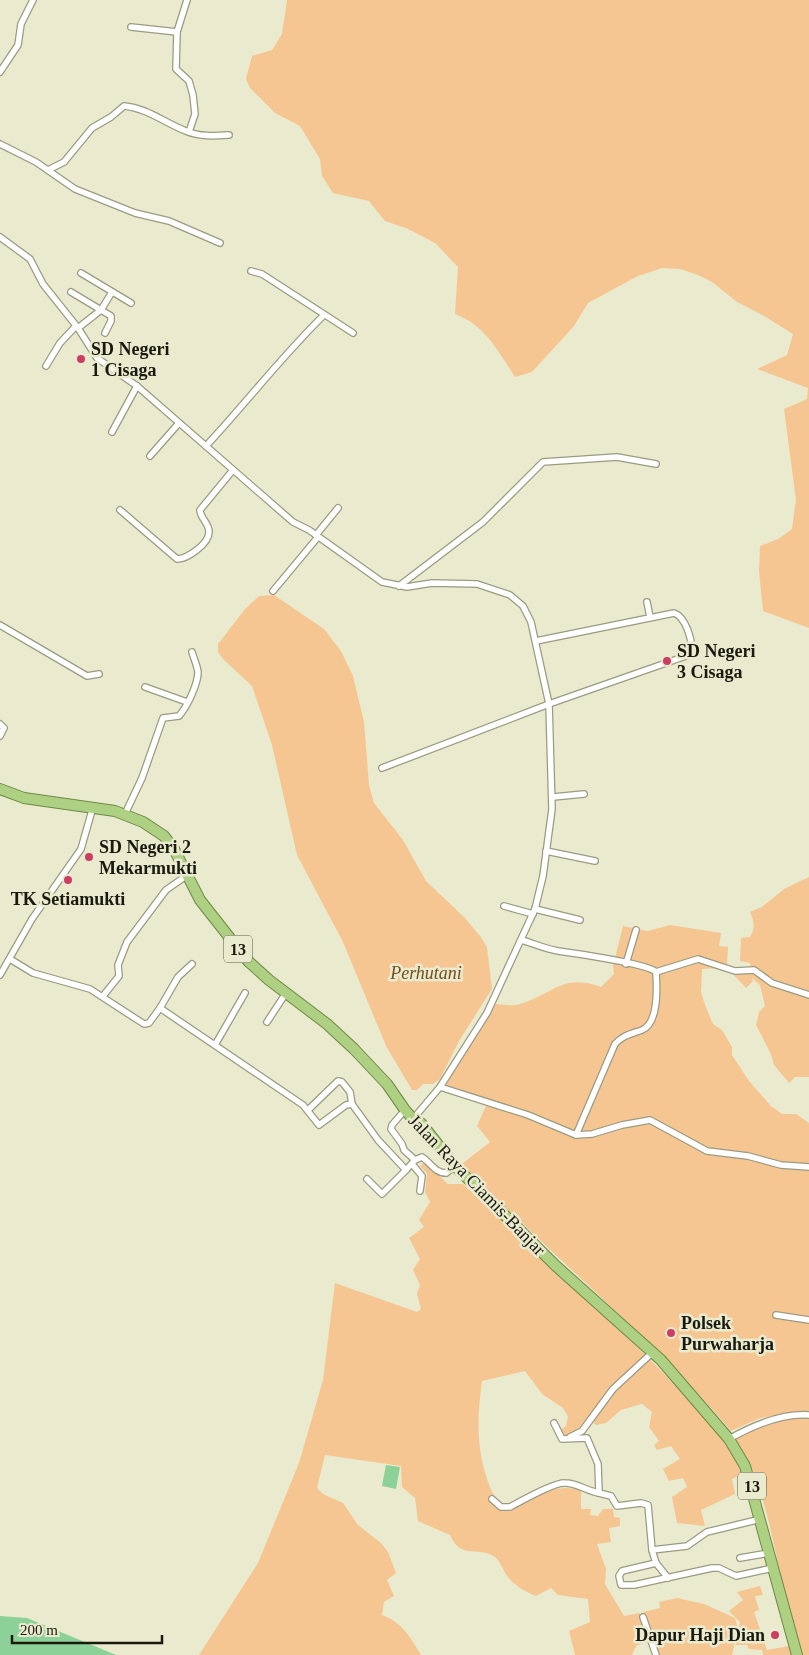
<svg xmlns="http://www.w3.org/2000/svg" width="809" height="1655" viewBox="0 0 809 1655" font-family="'Times New Roman',serif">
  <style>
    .green { fill: #f6c692 }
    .water { fill: #8cd197 }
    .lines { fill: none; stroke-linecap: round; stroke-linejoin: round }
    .minor-casing { stroke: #9a9b81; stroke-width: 8 }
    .trunk-casing { stroke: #6d8945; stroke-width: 12 }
    .minor { stroke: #fff; stroke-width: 5.5 }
    .trunk { stroke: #aed082; stroke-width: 10 }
    .poi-dot { fill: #cc3d63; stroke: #eaeacf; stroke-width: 2 }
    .labels { text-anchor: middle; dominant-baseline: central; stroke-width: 5; stroke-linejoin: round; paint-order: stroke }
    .shield { fill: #eaeacf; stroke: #585849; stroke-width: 1 }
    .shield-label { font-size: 16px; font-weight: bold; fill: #19190f }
    .poi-label { font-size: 18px; font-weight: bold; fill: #19190f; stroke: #eaeacf; text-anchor: start }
    .park-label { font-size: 18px; font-style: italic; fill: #754e1d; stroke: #eaeacf }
    .street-label { font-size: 18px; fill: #19190f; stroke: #eaeacf }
  </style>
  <rect width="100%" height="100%" fill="#eaeacf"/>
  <g class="green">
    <path d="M287,0H809V628L763,611L759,571L760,546L778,539L792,529L796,500L784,409L807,399L808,388L757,369L787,355L793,334L764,316L737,302L712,282L698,275L680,269L662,268L638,276L588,303L574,326L532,372L515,377C498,351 485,325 455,314L458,267L435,243L408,229L385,221L369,201L333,193L322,176L320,159L300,126L275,113L250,88L246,79L252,56L272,50L282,34Z"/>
    <path d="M274,595L324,629L341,651L353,676L364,722L369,785L374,803L403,840L426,881L465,918L480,936L487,947L492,989L459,1041L440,1079L433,1084H423L417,1090H412L386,1046L343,942L297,855L272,745L252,686L224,660L218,652V644L245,609L259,596Z"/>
    <path d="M809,877V1077H795L789,1083L774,1065L771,1054L756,1025L759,1012L765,1006L760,985L751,977L750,972L753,981L746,988L729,970L751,971L750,963L740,961L741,938L750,937C756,927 754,922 750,912L762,907L784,889Z"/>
    <path d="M670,925L721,933L719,946L728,947L727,965L724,968L702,969L701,992L705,1005L713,1024L722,1030L732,1047V1055L749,1081L771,1106L782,1114H796L809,1123V1412L760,1418L731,1431C649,1334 550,1255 462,1164L490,1142L477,1126L489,1099L446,1085L496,1004C503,1004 513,1007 520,1004C554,994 562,973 601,987L614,974L613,966L623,926L648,931Z"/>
    <path d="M424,1162L448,1184H463C537,1256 617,1322 687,1398C707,1420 734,1445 743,1474L732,1479L735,1494L701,1510L705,1526L677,1523L672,1497L687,1487L683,1478L669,1481L663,1469L680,1459L671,1446L657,1450L654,1445L659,1441L649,1427L652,1412L642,1404L621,1410L606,1423L596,1425L588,1417L576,1431L564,1436L560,1430L566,1426L568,1416L563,1408L542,1394L525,1371L482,1381C477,1417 476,1447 488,1482C491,1489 495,1501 502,1505C505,1506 510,1507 513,1508C535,1498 557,1481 581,1491V1509H591L590,1515L598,1516L603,1509H613L614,1517L620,1518V1526L609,1528L611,1542L597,1544L606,1569L605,1584L624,1616L640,1613L648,1641L636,1646L632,1655H575L569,1631L590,1622L588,1599L558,1595L551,1588L536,1596C526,1592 515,1586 508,1577C503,1571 501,1562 495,1557C476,1545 462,1561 450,1535L418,1521L415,1498L402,1487L401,1466L325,1455L317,1488L323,1494L343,1503L358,1525L381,1543L388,1552L396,1573L387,1580L394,1596L384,1602L382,1615C402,1622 411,1638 421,1655H199L258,1563L299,1463L323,1380L335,1283L417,1312L421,1309L417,1294L420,1285L413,1270L420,1259L409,1238L424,1227L419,1220L430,1202L425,1192L427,1173L420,1166Z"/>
    <path d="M795,1417H809V1655H802C798,1643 794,1631 790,1619C779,1577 764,1464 732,1439L767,1422Z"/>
    <path d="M760,1586L763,1595L755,1596L759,1610L754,1612L767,1650L789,1646L792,1655H763L762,1650L749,1649L747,1645H736L740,1622L729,1611L743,1600L737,1592Z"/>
    <path d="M677,1598L704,1604L735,1618L738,1629L732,1655H658L643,1612L660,1608L659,1602Z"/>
  </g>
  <g class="water">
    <path d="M386,1465L400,1467L396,1489L382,1486Z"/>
    <path d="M0,1616L27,1618L116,1655H0Z"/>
  </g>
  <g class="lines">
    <g class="minor-casing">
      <g id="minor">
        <path d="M131,27L177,32L176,69L189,81L193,95L195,114L189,132"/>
        <path d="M177,32L187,0"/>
        <path d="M0,72L18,45L21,24L33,0"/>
        <path d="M0,144L36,162L75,189L135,213L169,221L220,243"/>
        <path d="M48,170L64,162L92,128L111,117L124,106C147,108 165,123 186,131C200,137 214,136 229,135"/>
        <path d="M0,237L30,259L43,284L78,328L97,358L137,386L293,522L309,530L382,582L407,587L432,583L477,584L510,595L523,606L531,622L549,704L552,809L543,876L535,909L487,1013L440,1087L413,1119"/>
        <path d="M251,271L262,274L353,333"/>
        <path d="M81,273L131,303"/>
        <path d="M71,292L111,316V321L105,333"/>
        <path d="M78,328L101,310L112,292"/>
        <path d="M46,366L60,343L76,326"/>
        <path d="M112,432L137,386"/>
        <path d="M206,446C246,403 282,356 324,315"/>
        <path d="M150,456L179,423"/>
        <path d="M120,510L177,559C187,559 209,544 209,532C209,523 200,518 200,510L233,470"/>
        <path d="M316,535L338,508"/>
        <path d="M399,586L483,522L543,462L617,457L656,464"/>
        <path d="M273,591L318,537"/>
        <path d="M647,602L650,617"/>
        <path d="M0,625L87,676L99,674"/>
        <path d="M145,687L187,702"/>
        <path d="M0,724L4,728L0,736"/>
        <path d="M382,768L549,704L686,656L692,652C692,640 686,617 674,613L536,641"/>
        <path d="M553,797L584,794"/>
        <path d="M125,814L142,778L163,718L179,716C187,707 198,684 198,672C197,665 194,659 192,652"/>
        <path d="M546,851L595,861"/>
        <path d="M504,906L533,914"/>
        <path d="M535,909L580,920"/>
        <path d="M521,940C533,943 545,949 558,951C573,953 649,964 656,972C657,987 659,1023 642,1030C631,1034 623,1035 615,1044L576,1135"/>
        <path d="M10,959L33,973L90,989L144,1024L149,1023L160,1008L303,1105L319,1125L346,1105L352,1104L378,1140L406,1170L415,1160L422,1157C431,1163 435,1173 446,1173L455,1166"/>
        <path d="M626,964L636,930"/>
        <path d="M656,972L698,959L735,971L754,970L772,983L809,995"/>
        <path d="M0,975L32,919L81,849L93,807"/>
        <path d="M103,996L119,976L118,965L127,942L166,890L186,876"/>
        <path d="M160,1008L178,977L192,964"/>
        <path d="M267,1022L286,993"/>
        <path d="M215,1045L245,993"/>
        <path d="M440,1087L528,1115L576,1135L592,1134L622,1125L650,1120L707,1151L748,1156L781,1165L809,1167"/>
        <path d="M308,1110L338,1081L342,1082L350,1092L352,1104"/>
        <path d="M405,1110L392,1125L391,1129L402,1144L404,1150L415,1160"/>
        <path d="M412,1164L422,1176L420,1191"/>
        <path d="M367,1179L382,1194L406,1170"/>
        <path d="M776,1315L809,1320"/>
        <path d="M554,1423L562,1439L587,1438L598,1464L599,1493L611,1496L617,1506L641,1503L648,1505L652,1550L656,1563L622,1571L619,1576L621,1585H634L712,1568H719L736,1576L773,1568"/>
        <path d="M570,1437L582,1431L613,1389L653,1352"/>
        <path d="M729,1439C752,1426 782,1413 809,1415"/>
        <path d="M492,1499L501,1507H510C521,1501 554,1482 565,1483C577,1483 587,1491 599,1493"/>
        <path d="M652,1550L687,1546L707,1532L761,1519"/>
        <path d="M740,1558L769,1553"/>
        <path d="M656,1563L668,1578"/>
        <path d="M643,1617L656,1655"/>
      </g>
    </g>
    <g class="trunk-casing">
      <path id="trunk" d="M0,789L24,798L115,811L143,822L164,836L174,849L200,900L248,961L269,980L327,1024L354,1049L387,1084L405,1110L413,1119L421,1123L455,1166L556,1266L661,1360L729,1439L745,1466L797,1655"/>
    </g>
    <use href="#minor" class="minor"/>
    <use href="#trunk" class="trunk"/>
  </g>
  <g class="poi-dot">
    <circle cx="81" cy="359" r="5"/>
    <circle cx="667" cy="661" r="5"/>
    <circle cx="89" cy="857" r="5"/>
    <circle cx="68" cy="880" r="5"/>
    <circle cx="671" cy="1333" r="5"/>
    <circle cx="775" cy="1635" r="5"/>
  </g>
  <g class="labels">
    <g class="shield">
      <rect x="224" y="935.5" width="28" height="27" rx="4"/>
      <rect x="738" y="1472.5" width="28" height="27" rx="4"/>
    </g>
    <g class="shield-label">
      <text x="238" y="949">13</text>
      <text x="752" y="1486">13</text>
    </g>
    <g class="poi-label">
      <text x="91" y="349">SD Negeri<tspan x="91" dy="21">1 Cisaga</tspan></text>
      <text x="677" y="651">SD Negeri<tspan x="677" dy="21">3 Cisaga</tspan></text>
      <text x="99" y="847">SD Negeri 2<tspan x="99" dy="21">Mekarmukti</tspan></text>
      <text x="68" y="899" text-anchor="middle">TK Setiamukti</text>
      <text x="681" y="1323">Polsek<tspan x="681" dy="21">Purwaharja</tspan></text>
      <text x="765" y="1635" text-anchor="end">Dapur Haji Dian</text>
    </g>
    <g class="park-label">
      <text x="426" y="973">Perhutani</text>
    </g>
    <g class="street-label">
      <text transform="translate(477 1185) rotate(46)">Jalan Raya Ciamis-Banjar</text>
    </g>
  </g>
  <path d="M12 1635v8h150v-8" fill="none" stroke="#19190f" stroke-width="2.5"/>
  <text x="20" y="1635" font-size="15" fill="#19190f" stroke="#eaeacf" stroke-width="4" paint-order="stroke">200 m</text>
</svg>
